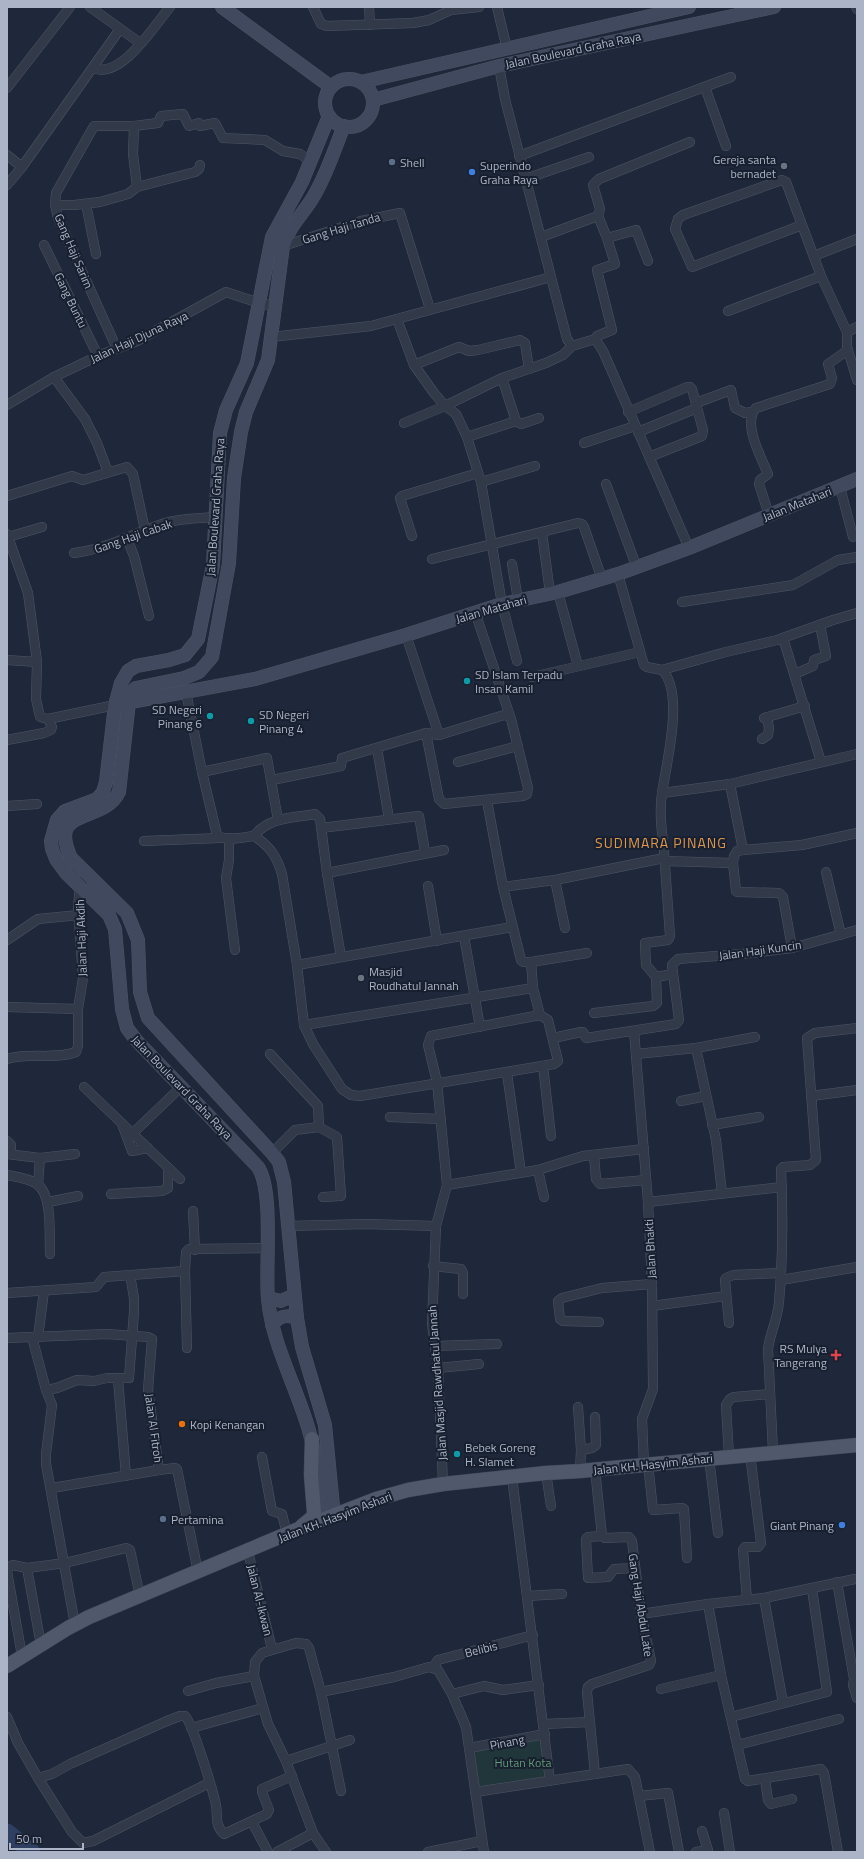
<svg xmlns="http://www.w3.org/2000/svg" width="864" height="1859" viewBox="0 0 864 1859" font-family="'Titillium Web',sans-serif">
  <style>
    .green { fill: #20363b }
    .lines { fill: none; stroke-linecap: round; stroke-linejoin: round }
    .river { stroke: #2e3f61; stroke-width: 17 }
    .street-casing { stroke: #4d5565; stroke-width: 10 }
    .secondary-casing { stroke: #4d5565; stroke-width: 14 }
    .primary-casing { stroke: #3c4354; stroke-width: 15 }
    .street { stroke: #323a4a; stroke-width: 9 }
    .secondary { stroke: #40495e; stroke-width: 13 }
    .primary { stroke: #50596b; stroke-width: 14 }
    .service-dot { fill: #5c6f8a; stroke: #181f2f; stroke-width: 1.5 }
    .worship-dot { fill: #6b7280; stroke: #181f2f; stroke-width: 1.5 }
    .shop-dot { fill: #3f7fe0; stroke: #181f2f; stroke-width: 1.5 }
    .culture-dot { fill: #0f9aa8; stroke: #181f2f; stroke-width: 1.5 }
    .health-dot { fill: #e0444e; stroke: #181f2f; stroke-width: 1.5 }
    .food-dot { fill: #e8710a; stroke: #181f2f; stroke-width: 1.5 }
    .labels { text-anchor: middle; dominant-baseline: central; stroke-width: 4; stroke-linejoin: round; paint-order: stroke }
    .street-label { font-size: 12px; fill: #acb5c7; stroke: #181f2f }
    .poi-label { font-size: 12px; fill: #acb5c7; stroke: #181f2f; text-anchor: start }
    .park-label { font-size: 12px; fill: #619a73; stroke: #181f2f }
    .quarter-label { font-size: 14px; letter-spacing: 1px; fill: #de9950; stroke: #181f2f }
  </style>
  <rect width="100%" height="100%" fill="#1e283a"/>
  <path class="green" d="M541,1738L548,1780L477,1789L471,1750Z"/>
  <g class="lines">
    <path class="river" d="M7,1832L32,1852"/>
    <g class="street-casing">
      <g id="street">
        <path d="M90,7L140,43"/>
        <path d="M313,7L321,24L327,26L413,23L429,20L451,10L479,7"/>
        <path d="M369,7L370,25"/>
        <path d="M497,7L507,49"/>
        <path d="M856,7L857,9"/>
        <path d="M499,66L505,99L567,339L572,346L595,339L603,351L689,548"/>
        <path d="M93,68C121,80 154,26 170,7"/>
        <path d="M705,87L726,146"/>
        <path d="M7,88L70,7"/>
        <path d="M134,126L133,154L137,187"/>
        <path d="M7,155L22,167L120,29"/>
        <path d="M519,156L731,77"/>
        <path d="M525,179L589,157"/>
        <path d="M7,185L22,167"/>
        <path d="M86,204L96,254"/>
        <path d="M55,205H74L100,202L128,194L137,187L195,172L199,169L200,165"/>
        <path d="M598,216L607,238L636,230L648,261"/>
        <path d="M802,225L692,267L675,229L678,219L683,215L782,180L786,182L821,276L847,332V347L857,380"/>
        <path d="M541,237L598,216L600,209L593,185L599,179L690,142"/>
        <path d="M44,245L98,356"/>
        <path d="M283,246L361,221L400,213L430,309"/>
        <path d="M814,256L857,239"/>
        <path d="M728,311L821,276"/>
        <path d="M397,319L414,365L434,393L445,406L456,414L467,437L481,482L502,604L517,661"/>
        <path d="M847,332L857,327"/>
        <path d="M271,337L371,326L551,277"/>
        <path d="M595,339L597,336L612,330L597,270L615,264L607,238"/>
        <path d="M117,349L58,218L55,205L56,193L94,126H134L158,123L161,116L183,114L189,126L199,123L200,126L215,123L223,138L265,140L283,151L300,154L310,161"/>
        <path d="M414,365L459,347L469,351L478,350L520,340L525,343L529,369"/>
        <path d="M54,377L85,419L97,443L108,472"/>
        <path d="M502,378L516,421L521,424L539,418"/>
        <path d="M696,403L731,390L735,408L745,413L752,412"/>
        <path d="M7,405L54,377L98,356L137,341L226,292L259,303L275,306"/>
        <path d="M628,412L687,387H690L692,389L703,430L702,436L649,457"/>
        <path d="M404,423L445,406L502,378L546,363L563,355L572,346"/>
        <path d="M638,432L697,408"/>
        <path d="M467,437L516,421"/>
        <path d="M584,443L635,426"/>
        <path d="M481,482L535,466"/>
        <path d="M606,484L637,568"/>
        <path d="M840,487L853,537"/>
        <path d="M7,496L72,476L83,480L127,467L133,474L145,530"/>
        <path d="M769,515L759,484L760,480L768,474C761,457 742,423 756,408L830,384L832,378L828,364L848,350"/>
        <path d="M542,533L550,593"/>
        <path d="M7,534L28,593L37,662L36,699L40,717L48,719L115,705"/>
        <path d="M412,536L400,498L402,496L478,473"/>
        <path d="M8,537L42,527"/>
        <path d="M127,539L134,556L149,616"/>
        <path d="M74,553C108,549 133,533 165,523C181,518 199,518 217,517"/>
        <path d="M432,559L578,523L582,524L584,527L602,579"/>
        <path d="M512,564L518,600"/>
        <path d="M618,574L644,665L647,667L662,670L722,653L777,640L833,620L857,613"/>
        <path d="M558,592L578,666"/>
        <path d="M682,602L793,585L838,560L857,557"/>
        <path d="M406,635L439,735"/>
        <path d="M783,638L821,762"/>
        <path d="M7,660L37,662"/>
        <path d="M795,674L813,666L814,660L826,656L820,625"/>
        <path d="M532,677L640,652"/>
        <path d="M186,692L202,772L217,835C225,842 244,837 254,836C270,846 277,857 282,874L297,965L304,1025L313,1044L342,1089L351,1095L360,1096L554,1064L558,1061L548,1020L540,1015"/>
        <path d="M764,718L805,706"/>
        <path d="M426,733L439,799L444,804L523,796L527,794L528,788L511,719L475,612"/>
        <path d="M762,739L768,735L769,728L767,717"/>
        <path d="M7,740L44,733L51,730L52,727L48,719"/>
        <path d="M377,748L389,819"/>
        <path d="M458,762L518,746"/>
        <path d="M202,772L267,758L278,820"/>
        <path d="M272,780L341,766L342,758L426,733L439,735L504,715L509,716"/>
        <path d="M730,784L743,850L802,845L857,833"/>
        <path d="M662,793L730,784L857,754"/>
        <path d="M487,801L503,887L521,960L523,962H531L587,953"/>
        <path d="M7,806L37,804"/>
        <path d="M321,828L419,816L425,852"/>
        <path d="M254,836C268,817 293,818 315,814L320,819L327,873L341,957"/>
        <path d="M229,838V860L226,878L235,950"/>
        <path d="M144,841L220,838"/>
        <path d="M743,850L737,851L734,856L733,863L736,891L737,892L779,893L783,897L792,948"/>
        <path d="M664,861L733,863"/>
        <path d="M826,872L841,935"/>
        <path d="M327,873L444,850"/>
        <path d="M555,880L565,928"/>
        <path d="M428,886L437,941"/>
        <path d="M503,887L555,880L664,858"/>
        <path d="M464,936L480,1027"/>
        <path d="M7,940L38,919L79,915"/>
        <path d="M297,965L512,927"/>
        <path d="M656,977L646,965L645,943L668,940L670,936C668,907 666,879 664,851C662,832 659,813 662,793C666,765 685,692 662,670"/>
        <path d="M7,1007L78,1009"/>
        <path d="M594,1013L653,1006L657,1003L656,977L673,974"/>
        <path d="M304,1025L533,988"/>
        <path d="M634,1031L648,1202L652,1284L653,1389L642,1419L644,1465"/>
        <path d="M553,1038L581,1032H583L586,1038L676,1024L679,1020L672,965L678,959L742,954L792,948L857,930"/>
        <path d="M696,1048L716,1140L722,1193"/>
        <path d="M270,1054L318,1106L319,1127L337,1137L341,1196L323,1197"/>
        <path d="M636,1054L696,1048L755,1037"/>
        <path d="M7,1059C29,1052 55,1060 76,1052L78,1046V1009L83,978L78,907L80,886L88,873"/>
        <path d="M543,1066L551,1136"/>
        <path d="M507,1073L521,1173"/>
        <path d="M84,1087L180,1179"/>
        <path d="M811,1096L857,1090"/>
        <path d="M681,1101L706,1096"/>
        <path d="M390,1117L441,1119"/>
        <path d="M122,1124L132,1151L148,1148"/>
        <path d="M712,1125L759,1117"/>
        <path d="M133,1133L181,1087"/>
        <path d="M7,1141L11,1145V1154"/>
        <path d="M272,1153L295,1130L319,1127"/>
        <path d="M7,1154L40,1158L75,1154"/>
        <path d="M594,1155L596,1179L600,1184L646,1180"/>
        <path d="M538,1170L544,1197"/>
        <path d="M7,1175C17,1177 28,1178 37,1184C53,1195 49,1235 50,1254"/>
        <path d="M38,1185L40,1158"/>
        <path d="M447,1185L538,1170L583,1156L644,1149"/>
        <path d="M111,1194L162,1191L168,1188V1168"/>
        <path d="M48,1202L78,1196"/>
        <path d="M648,1202L782,1187"/>
        <path d="M193,1211L195,1250"/>
        <path d="M288,1226L366,1224L436,1226"/>
        <path d="M433,1266L461,1269L463,1273V1294"/>
        <path d="M185,1271L187,1348"/>
        <path d="M781,1280L857,1267"/>
        <path d="M7,1293L96,1287L104,1277L185,1271L186,1252L189,1249L267,1248"/>
        <path d="M652,1306L726,1296"/>
        <path d="M599,1322L563,1321L560,1319L558,1301L562,1298L602,1288L652,1284"/>
        <path d="M729,1323L725,1280L726,1278L733,1275L781,1273"/>
        <path d="M32,1337L46,1390L52,1405L46,1454V1464L75,1625"/>
        <path d="M38,1337L44,1291"/>
        <path d="M7,1338L107,1334L148,1337L152,1339L148,1390L159,1470L175,1468L177,1469L198,1572"/>
        <path d="M435,1346L497,1344"/>
        <path d="M438,1368L479,1364"/>
        <path d="M118,1379L126,1476"/>
        <path d="M46,1390L57,1388L77,1380L94,1381L107,1378H129L134,1312V1298L130,1275"/>
        <path d="M578,1407L581,1450"/>
        <path d="M773,1452L768,1349C770,1333 778,1318 779,1302C783,1258 783,1213 781,1169L783,1167L810,1165L816,1160L807,1038L815,1033L857,1028"/>
        <path d="M729,1456L726,1405L730,1399L734,1397L770,1394"/>
        <path d="M262,1457L272,1511L282,1514L287,1534"/>
        <path d="M709,1458L718,1533"/>
        <path d="M648,1464L653,1510L682,1508L684,1509L687,1558"/>
        <path d="M595,1469L602,1536L605,1538L629,1537L632,1541L641,1614L651,1661L649,1665L592,1684L588,1687L587,1692L595,1774"/>
        <path d="M580,1471L581,1450L592,1448L596,1445L595,1417"/>
        <path d="M546,1473L551,1506"/>
        <path d="M512,1477L550,1781"/>
        <path d="M443,1484L438,1368L432,1323L436,1226L447,1185L437,1082L428,1045L431,1036L540,1015L533,988L531,962"/>
        <path d="M52,1488L159,1470"/>
        <path d="M602,1536L588,1537L586,1539L588,1578L608,1577L614,1569L635,1568"/>
        <path d="M248,1552L272,1649"/>
        <path d="M27,1568L41,1645"/>
        <path d="M837,1582L854,1679L853,1685L857,1698"/>
        <path d="M527,1596L562,1594"/>
        <path d="M764,1598L783,1703"/>
        <path d="M747,1600L743,1550L745,1547H758L761,1543L750,1454"/>
        <path d="M708,1604L721,1675L745,1779L748,1781L821,1769L824,1773L838,1852"/>
        <path d="M641,1614L708,1604L764,1598L855,1579"/>
        <path d="M22,1656L7,1571L9,1567L13,1565L27,1568L65,1563L126,1548L130,1550L140,1596"/>
        <path d="M433,1668L438,1660L533,1635"/>
        <path d="M661,1689L721,1675"/>
        <path d="M188,1691L216,1683L254,1676"/>
        <path d="M321,1692L394,1677L429,1667L438,1670L452,1694L466,1727L484,1852"/>
        <path d="M452,1694L484,1686L503,1690L539,1685"/>
        <path d="M7,1717L18,1743L38,1778L52,1774L70,1764L167,1721L180,1716H185C193,1724 213,1791 216,1805C218,1816 214,1824 224,1834L267,1814L269,1810L262,1792V1789L292,1776"/>
        <path d="M731,1717L827,1692L812,1589"/>
        <path d="M544,1724L590,1722"/>
        <path d="M191,1728L263,1708"/>
        <path d="M737,1745L839,1719"/>
        <path d="M469,1748L545,1734"/>
        <path d="M286,1761L350,1740"/>
        <path d="M38,1778L72,1832L83,1843L93,1841L209,1783"/>
        <path d="M765,1779L768,1800L771,1804L792,1799"/>
        <path d="M475,1792L628,1769L635,1777L650,1852"/>
        <path d="M639,1796L668,1793L679,1852"/>
        <path d="M724,1813L730,1852"/>
        <path d="M252,1822L268,1852"/>
        <path d="M277,1852L313,1833"/>
        <path d="M326,1852L313,1833L286,1761L268,1724L254,1676L255,1662L262,1653L296,1643L306,1644L309,1648L321,1692L341,1791"/>
        <path d="M428,1852L482,1841"/>
        <path d="M696,1852L708,1850L702,1831"/>
      </g>
    </g>
    <g class="secondary-casing">
      <g id="secondary">
        <path d="M222,7L331,87"/>
        <circle cx="349" cy="103" r="24"/>
        <path d="M361,82L689,7"/>
        <path d="M373,100L499,66L774,7"/>
        <path d="M120,704L255,679L406,635L502,604L558,592L618,574L689,548L857,479"/>
        <path d="M268,1298L281,1301L294,1295"/>
        <path d="M272,1325C279,1316 286,1314 297,1318"/>
        <path d="M334,1516L325,1425L302,1347L297,1318L284,1182L279,1162L272,1153L148,1018L140,992L138,940L127,913L71,858C47,805 103,825 119,792L130,693L136,688L184,678L199,672L212,657L229,563L234,478L241,432L246,412L268,360L283,246C289,227 302,215 312,199C326,177 334,150 344,126"/>
        <path d="M323,1520C320,1489 317,1457 308,1427C295,1384 272,1343 268,1299C265,1267 274,1191 258,1167L136,1040L127,1028L122,1009L115,929L109,915L67,874L56,859L52,849L51,841L57,820L65,811L97,799L103,792L106,782L115,705L121,683L128,671L136,666L169,660L185,655L198,639L213,565L220,433L226,410L247,363L272,237L302,182L329,116"/>
      </g>
    </g>
    <g class="primary-casing">
      <g id="primary">
        <path d="M302,1526L313,1517L314,1512L311,1475L312,1439"/>
        <path d="M7,1666L68,1628L89,1617L296,1530L376,1499L408,1490L443,1484L546,1473L580,1471L857,1445"/>
      </g>
    </g>
    <use href="#street" class="street"/>
    <use href="#secondary" class="secondary"/>
    <use href="#primary" class="primary"/>
  </g>
  <g class="service-dot">
    <circle cx="392" cy="162" r="4"/>
    <circle cx="163" cy="1519" r="4"/>
  </g>
  <g class="worship-dot">
    <circle cx="784" cy="166" r="4"/>
    <circle cx="361" cy="978" r="4"/>
  </g>
  <g class="shop-dot">
    <circle cx="472" cy="172" r="4"/>
    <circle cx="842" cy="1525" r="4"/>
  </g>
  <g class="culture-dot">
    <circle cx="467" cy="681" r="4"/>
    <circle cx="210" cy="716" r="4"/>
    <circle cx="251" cy="721" r="4"/>
    <circle cx="457" cy="1454" r="4"/>
  </g>
  <path class="health-dot" d="M834 1349h4v4h4v4h-4v4h-4v-4h-4v-4h4z"/>
  <circle class="food-dot" cx="182" cy="1424" r="4"/>
  <g class="labels">
    <g class="street-label">
      <text transform="translate(573 50) rotate(-12)">Jalan Boulevard Graha Raya</text>
      <text transform="translate(341 228) rotate(-17)">Gang Haji Tanda</text>
      <text transform="translate(74 251) rotate(67)">Gang Haji Sarim</text>
      <text transform="translate(71 300) rotate(64)">Gang Buntu</text>
      <text transform="translate(139 337) rotate(-25)">Jalan Haji Djuna Raya</text>
      <text transform="translate(797 504) rotate(-22)">Jalan Matahari</text>
      <text transform="translate(215 507) rotate(-86)">Jalan Boulevard Graha Raya</text>
      <text transform="translate(133 536) rotate(-19)">Gang Haji Cabak</text>
      <text transform="translate(491 609) rotate(-16)">Jalan Matahari</text>
      <text transform="translate(81 938) rotate(-92)">Jalan Haji Akdih</text>
      <text transform="translate(760 950) rotate(-8)">Jalan Haji Kuncin</text>
      <text transform="translate(182 1087) rotate(46)">Jalan Boulevard Graha Raya</text>
      <text transform="translate(650 1249) rotate(-93)">Jalan Bhakti</text>
      <text transform="translate(437 1383) rotate(-94)">Jalan Masjid Rawdhatul Jannah</text>
      <text transform="translate(154 1428) rotate(82)">Jalan Al Fitroh</text>
      <text transform="translate(653 1464) rotate(-6)">Jalan KH. Hasyim Ashari</text>
      <text transform="translate(335 1517) rotate(-21)">Jalan KH. Hasyim Ashari</text>
      <text transform="translate(260 1600) rotate(76)">Jalan Al-Ikwan</text>
      <text transform="translate(641 1605) rotate(81)">Gang Haji Abdul Late</text>
      <text transform="translate(481 1649) rotate(-14)">Belibis</text>
      <text transform="translate(507 1742) rotate(-11)">Pinang</text>
    </g>
    <g class="poi-label">
      <text x="776" y="159" text-anchor="end">Gereja santa<tspan x="776" dy="14">bernadet</tspan></text>
      <text x="400" y="162">Shell</text>
      <text x="480" y="165">Superindo<tspan x="480" dy="14">Graha Raya</tspan></text>
      <text x="475" y="674">SD Islam Terpadu<tspan x="475" dy="14">Insan Kamil</tspan></text>
      <text x="202" y="709" text-anchor="end">SD Negeri<tspan x="202" dy="14">Pinang 6</tspan></text>
      <text x="259" y="714">SD Negeri<tspan x="259" dy="14">Pinang 4</tspan></text>
      <text x="369" y="971">Masjid<tspan x="369" dy="14">Roudhatul Jannah</tspan></text>
      <text x="827" y="1348" text-anchor="end">RS Mulya<tspan x="827" dy="14">Tangerang</tspan></text>
      <text x="190" y="1424">Kopi Kenangan</text>
      <text x="465" y="1447">Bebek Goreng<tspan x="465" dy="14">H. Slamet</tspan></text>
      <text x="171" y="1519">Pertamina</text>
      <text x="834" y="1525" text-anchor="end">Giant Pinang</text>
    </g>
    <g class="park-label">
      <text x="523" y="1762">Hutan Kota</text>
    </g>
    <g class="quarter-label">
      <text x="661" y="842">SUDIMARA PINANG</text>
    </g>
  </g>
  <rect width="864" height="1859" fill="none" stroke="#acb5c7" stroke-width="16"/>
  <path d="M10 1843v6h73v-6" fill="none" stroke="#acb5c7" stroke-width="2"/>
  <text x="16" y="1843" font-size="12" fill="#acb5c7" stroke="#181f2f" stroke-width="3" paint-order="stroke">50 m</text>
</svg>
